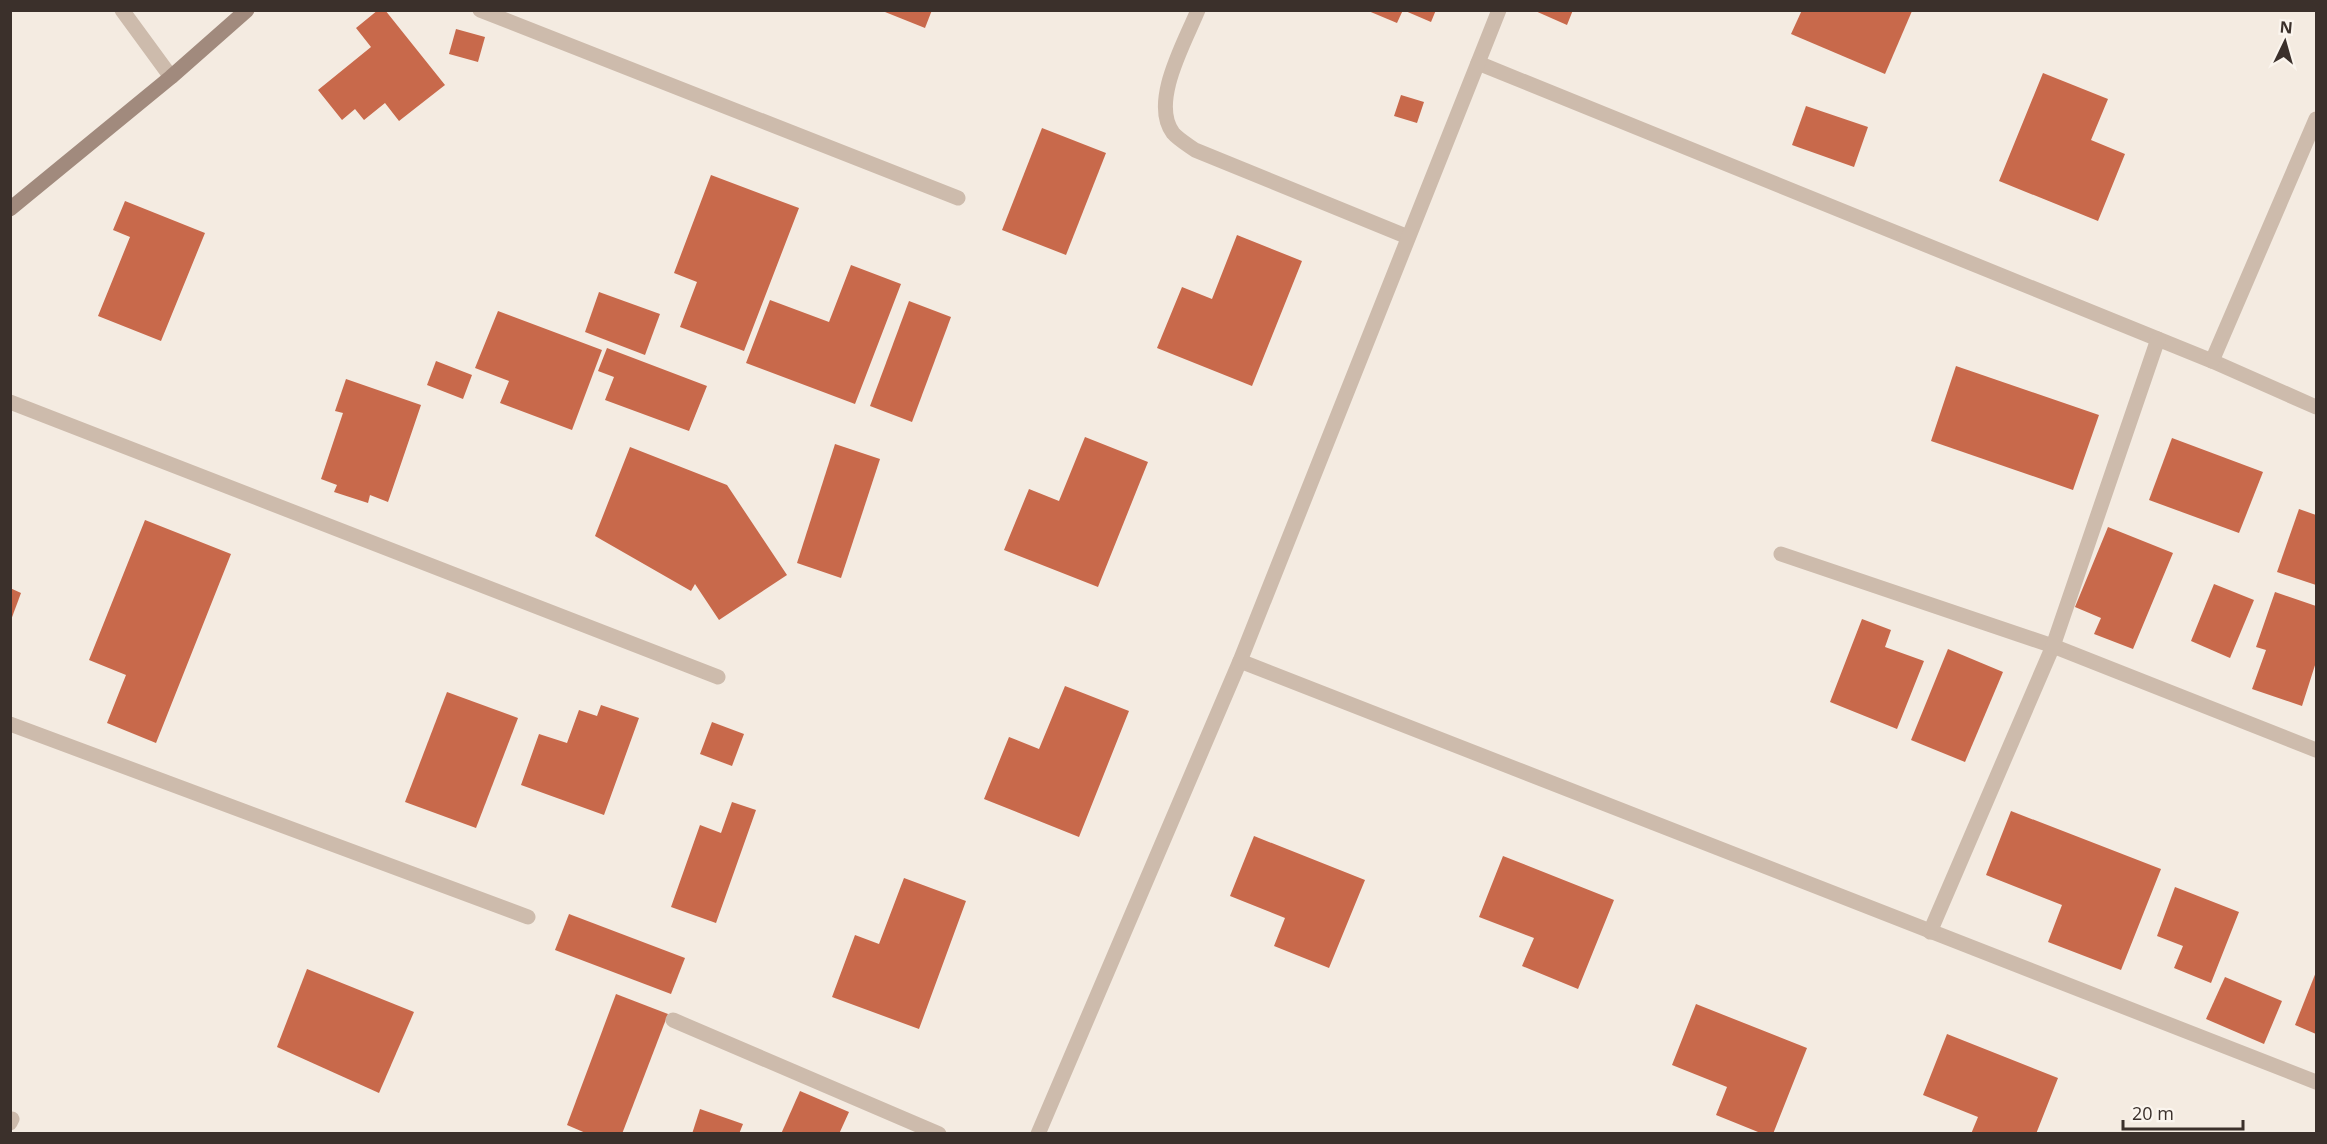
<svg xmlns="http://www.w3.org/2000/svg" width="2327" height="1144" viewBox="0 0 2327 1144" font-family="'Open Sans',sans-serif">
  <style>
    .building { fill: #c8694b }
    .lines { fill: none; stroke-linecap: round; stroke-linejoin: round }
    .lane { stroke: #cdbbac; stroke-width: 15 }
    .street { stroke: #cdbbac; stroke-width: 15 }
    .secondary { stroke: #a18a7d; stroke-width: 15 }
  </style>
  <rect width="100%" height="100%" fill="#f4ebe1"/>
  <g class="building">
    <path d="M378,10H385L445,85L399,121L385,103L364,120L355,109L342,120L318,90L371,47L356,28Z"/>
    <path d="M880,10H932L925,28Z"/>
    <path d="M1366,10H1403L1397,23Z"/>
    <path d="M1403,10H1436L1431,22Z"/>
    <path d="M1533,10H1573L1567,25Z"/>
    <path d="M1802,10H1911L1912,11L1885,74L1791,34Z"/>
    <path d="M456,29L485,37L478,62L449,54Z"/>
    <path d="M2043,73L2108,99L2091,140L2125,154L2098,221L1999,181Z"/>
    <path d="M1401,95L1424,102L1417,123L1394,116Z"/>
    <path d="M1806,106L1868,127L1854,167L1792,145Z"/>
    <path d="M1042,128L1106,153L1066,255L1002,230Z"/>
    <path d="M711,175L799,208L744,351L680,327L697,282L674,273Z"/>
    <path d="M125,201L205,233L161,341L98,316L130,237L113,230Z"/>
    <path d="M1237,235L1302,261L1252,386L1157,348L1182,287L1212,299Z"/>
    <path d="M851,265L901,284L855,404L746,363L770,300L829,322Z"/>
    <path d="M599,292L660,314L645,355L585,332Z"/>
    <path d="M909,301L951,317L912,422L870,406Z"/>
    <path d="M498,311L602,350L572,430L500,403L509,381L475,368Z"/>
    <path d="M607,348L707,386L689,431L605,400L614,377L598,371Z"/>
    <path d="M436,361L472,375L463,399L427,385Z"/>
    <path d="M1956,366L2099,415L2073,490L1931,441Z"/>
    <path d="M346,379L421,405L388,502L370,495L368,503L334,492L337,485L321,479L343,413L335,411Z"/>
    <path d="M1085,437L1148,462L1098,587L1004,550L1029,489L1059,501Z"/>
    <path d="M2172,438L2263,472L2239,533L2149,500Z"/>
    <path d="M835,444L880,459L841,578L797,563Z"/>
    <path d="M630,447L727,485L787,575L719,620L695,584L691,591L595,536Z"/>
    <path d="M2299,509L2316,515V585L2277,572Z"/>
    <path d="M145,520L231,554L156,743L107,723L126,675L89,660Z"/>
    <path d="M2108,527L2173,553L2133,649L2094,634L2101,618L2075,607Z"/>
    <path d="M2214,584L2254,600L2230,658L2191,641Z"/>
    <path d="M10,588L21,593L11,620H10Z"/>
    <path d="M2275,592L2316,606V662L2302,706L2252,689L2266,650L2256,647Z"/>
    <path d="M1862,619L1891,630L1885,647L1924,661L1897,729L1830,702Z"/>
    <path d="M1948,649L2003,672L1965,762L1911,740Z"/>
    <path d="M1065,686L1129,711L1079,837L984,799L1009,737L1039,749Z"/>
    <path d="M447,692L518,718L476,828L405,802Z"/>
    <path d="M601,705L639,718L604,815L521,785L539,734L567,743L579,710L597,716Z"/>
    <path d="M712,722L744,734L732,766L700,754Z"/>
    <path d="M732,802L756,810L716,923L671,907L700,825L721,833Z"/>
    <path d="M2011,811L2161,869L2121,970L2048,942L2062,905L1986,875Z"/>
    <path d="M1254,836L1365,880L1329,968L1274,946L1285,918L1230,896Z"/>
    <path d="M1503,856L1614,900L1578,989L1522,966L1534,938L1479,917Z"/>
    <path d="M904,878L966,901L919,1029L832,997L855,935L879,944Z"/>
    <path d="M2175,887L2239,912L2211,983L2174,968L2183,946L2157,936Z"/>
    <path d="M569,914L685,958L671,994L555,950Z"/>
    <path d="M307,969L414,1012L379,1093L277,1047Z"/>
    <path d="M2316,972V1034L2295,1025Z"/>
    <path d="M2225,977L2282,1001L2264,1044L2206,1019Z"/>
    <path d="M616,994L668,1014L622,1134H588L567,1125Z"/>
    <path d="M1696,1004L1807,1048L1773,1134H1763L1716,1115L1727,1087L1672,1065Z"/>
    <path d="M1947,1034L2058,1078L2036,1134H1971L1978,1117L1923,1095Z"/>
    <path d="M800,1091L849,1112L839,1134H781Z"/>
    <path d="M700,1109L743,1124L739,1134H692Z"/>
  </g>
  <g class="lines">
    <g class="lane">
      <path d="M480,10L958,198"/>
      <path d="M10,402L718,677"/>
      <path d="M10,724L528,917"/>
      <path d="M673,1020L939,1134"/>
    </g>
    <g class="street">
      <path d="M122,10L171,77"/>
      <path d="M1198,10C1185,42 1150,102 1173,133C1178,139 1188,145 1195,150L1408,237"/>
      <path d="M1478,63L2212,361L2316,407"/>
      <path d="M2212,361L2316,119"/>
      <path d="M1781,554L2053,646L2316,750"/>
      <path d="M1240,661L2316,1082"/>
      <path d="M1930,932L2053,646L2158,339"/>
      <path d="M10,1123L12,1119"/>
      <path d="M1038,1134L1240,661L1499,10"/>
    </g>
    <path class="secondary" d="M10,209L171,77L247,10"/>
  </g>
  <rect width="2327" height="1144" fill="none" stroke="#3b302b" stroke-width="24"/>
  <g transform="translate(2285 42) rotate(5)" stroke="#fbf5ee" stroke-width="4.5" paint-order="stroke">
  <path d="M0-4.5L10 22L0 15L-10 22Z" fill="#3b302b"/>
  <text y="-9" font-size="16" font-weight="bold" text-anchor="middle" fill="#3b302b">N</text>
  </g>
  <path d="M2123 1120v9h120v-9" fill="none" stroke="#3b302b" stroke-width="3"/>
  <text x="2132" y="1120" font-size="18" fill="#3b302b" stroke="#fbf5ee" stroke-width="4.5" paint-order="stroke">20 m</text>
</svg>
